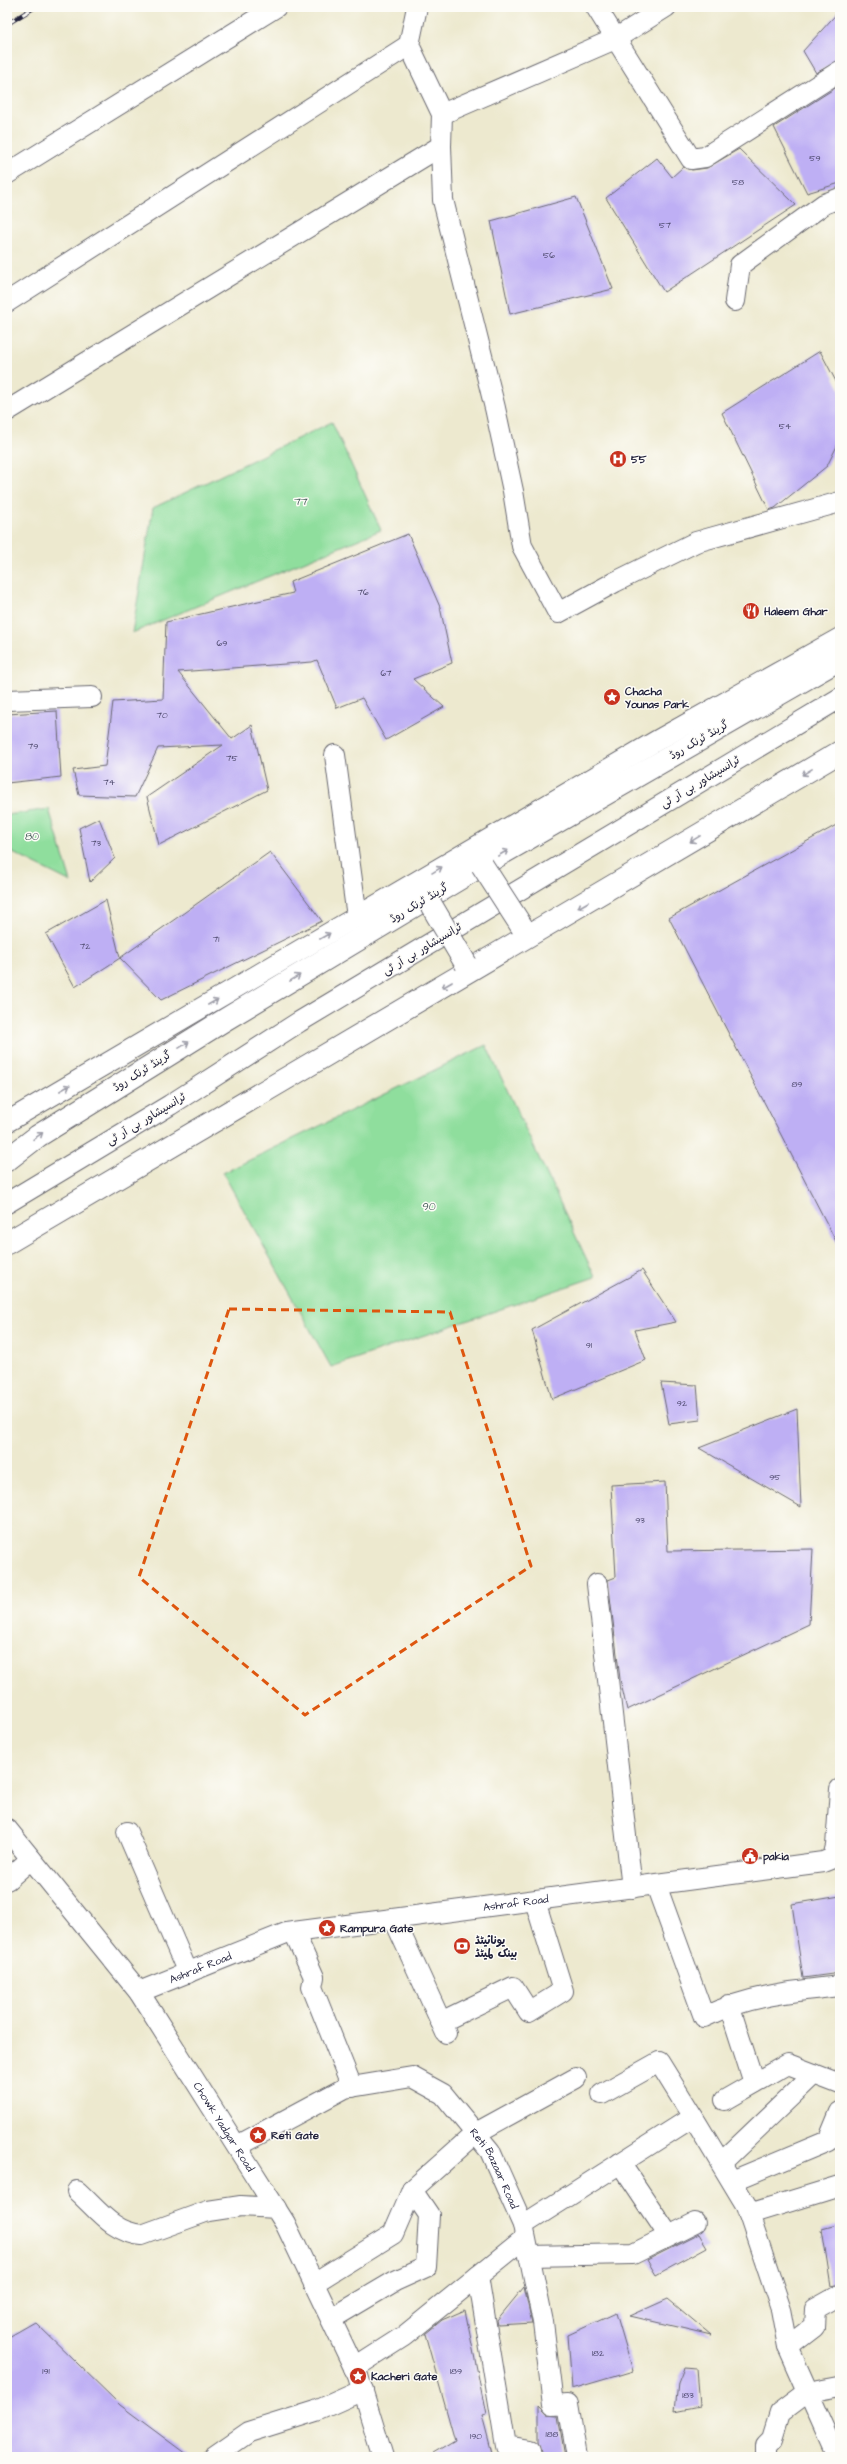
<svg xmlns="http://www.w3.org/2000/svg" width="847" height="2464" viewBox="0 0 847 2464" font-family="'Architects Daughter','Playpen Sans Arabic',sans-serif">
  <style>
    .green { fill: #8fde9d; stroke: #58806c }
    .building { fill: #beaff4 }
    .lines { fill: none; stroke-linecap: round; stroke-linejoin: round }
    .minor-casing { stroke: #69686f; stroke-width: 22 }
    .highway-casing { stroke: #69686f; stroke-width: 24 }
    .minor { stroke: #fff; stroke-width: 20 }
    .highway { stroke: #fff; stroke-width: 22 }
    .rail-casing { stroke: #22223b; stroke-width: 4.5 }
    .rail { stroke: #fdfcf7; stroke-width: 3; stroke-dasharray: 9; stroke-linecap: butt }
    .highway-bridge-casing { stroke: #69686f; stroke-width: 24; stroke-linecap: butt }
    .highway-bridge { stroke: #fff; stroke-width: 22 }
    .oneway { stroke: #9c9ca7 }
    .marked { fill: none; stroke: #de560e; stroke-width: 3; stroke-dasharray: 8 5; stroke-linejoin: round }
    .labels { text-anchor: middle; dominant-baseline: central; stroke-width: 3; stroke-linejoin: round; paint-order: stroke }
    .number-label { font-size: 9px; fill: #494569 }
    .poi-label { font-size: 11px; font-weight: bold; fill: #22223b; stroke: #fdfcf7; text-anchor: start }
    .park-label { font-size: 11px; fill: #435a58; stroke: #fdfcf7 }
    .street-label { font-size: 11px; fill: #22223b; stroke: #fdfcf7 }
  </style>
  <rect width="100%" height="100%" fill="#fdfcf7"/>
  <filter id="ink" filterUnits="userSpaceOnUse"><feTurbulence type="fractalNoise" baseFrequency=".025" numOctaves="2"/><feDisplacementMap in="SourceGraphic" scale="8" xChannelSelector="R" yChannelSelector="G"/><feConvolveMatrix kernelMatrix="1 2 1 2 8 2 1 2 1" color-interpolation-filters="sRGB"/></filter>
  <filter id="wash" filterUnits="userSpaceOnUse"><feTurbulence type="fractalNoise" baseFrequency=".012" numOctaves="4" result="noise"/><feDisplacementMap in="SourceGraphic" scale="16" xChannelSelector="R" yChannelSelector="G"/><feGaussianBlur stdDeviation="0.9" result="paint"/><feColorMatrix in="noise" values="0 0 0 0 0 0 0 0 0 0 0 0 0 0 0 0 0 1.4 0 .05"/><feComposite in="paint" operator="in"/></filter>
  <g filter="url(#wash)">
    <rect width="100%" height="100%" fill="#ede9cf"/>
    <g class="green">
      <path d="M332,422L381,530L132,633L153,508Z"/>
      <path d="M49,809L71,882L7,850V815Z"/>
      <path d="M486,1045L595,1277L331,1367L223,1173Z"/>
    </g>
    <g id="blocks">
      <g class="building">
        <path d="M840,10V60L816,73L803,51Z"/>
        <path d="M840,85V183L807,193L774,127Z"/>
        <path d="M739,149L796,205L664,292L606,198L657,158L672,177L683,167L692,170L707,168Z"/>
        <path d="M576,197L613,289L510,314L491,221Z"/>
        <path d="M820,351L840,389V440L827,466L775,508L769,510L722,413Z"/>
        <path d="M408,534L440,607L452,663L413,679L444,707L386,740L362,698L337,708L317,660L312,662L178,672L232,739L252,725L267,790L159,845L147,797L223,745L158,748L135,797L79,795L73,770L105,766L113,702L163,699L166,622L293,593L290,582Z"/>
        <path d="M57,711L61,777L7,783V714Z"/>
        <path d="M99,818L115,858L90,882L79,828Z"/>
        <path d="M840,823V1249L669,918Z"/>
        <path d="M270,852L322,921L161,1000L120,958Z"/>
        <path d="M106,900L120,958L75,987L46,934Z"/>
        <path d="M642,1270L676,1322L635,1330L646,1360L552,1399L532,1330Z"/>
        <path d="M661,1383L697,1385L700,1420L669,1424Z"/>
        <path d="M797,1409L801,1507L699,1448Z"/>
        <path d="M665,1482L668,1551L813,1549L809,1624L627,1710L620,1679L608,1580L616,1577L611,1485Z"/>
        <path d="M840,1896V1973L803,1978L792,1904Z"/>
        <path d="M840,2224V2284L831,2286L822,2229Z"/>
        <path d="M699,2234L707,2247L656,2275L647,2260Z"/>
        <path d="M524,2287L532,2323L498,2325L497,2320Z"/>
        <path d="M668,2299L711,2335L630,2316Z"/>
        <path d="M465,2310L486,2414L482,2415L493,2457H428L455,2441L425,2334L442,2320Z"/>
        <path d="M616,2313L633,2371L572,2389L568,2335Z"/>
        <path d="M35,2322L120,2405L190,2457H7V2338Z"/>
        <path d="M684,2368L697,2369L700,2406L675,2411L678,2383Z"/>
        <path d="M539,2406L548,2415L558,2416L565,2457H543L539,2442Z"/>
      </g>
    </g>
  </g>
  <g filter="url(#ink)">
    <use href="#blocks" fill-opacity="0" stroke="#69686f" stroke-width="1"/>
    <g class="lines">
      <g class="minor-casing">
        <g id="minor">
          <path d="M596,7L691,159L705,157L840,71"/>
          <path d="M442,114L615,39L666,7"/>
          <path d="M441,146L443,200L495,408L513,491L522,546L558,613L615,582L696,542L840,502"/>
          <path d="M7,174L276,7"/>
          <path d="M735,301L740,265L824,204L840,198"/>
          <path d="M7,302L409,45L417,7"/>
          <path d="M7,411L441,146L442,114L409,45"/>
          <path d="M7,700L92,697"/>
          <path d="M335,755L357,917"/>
          <path d="M7,1122L656,741L840,638"/>
          <path d="M7,1203L170,1105L299,1022L840,698"/>
          <path d="M597,1584L632,1888"/>
          <path id="s1" d="M7,1829L139,1992L285,2223L358,2376L383,2457"/>
          <path d="M127,1832L188,1973"/>
          <path d="M7,1880L31,1859"/>
          <path d="M656,1885L704,2017C747,1996 793,1991 840,1986"/>
          <path d="M394,1919L446,2033"/>
          <path d="M294,1932L314,1977L312,1987L352,2087"/>
          <path id="s2" d="M139,1992L286,1933L823,1862L833,1858L836,1846L840,1789"/>
          <path d="M729,2005L754,2083"/>
          <path d="M441,2022L513,1987L529,2012L563,1991L535,1901"/>
          <path d="M602,2094L659,2062L693,2117"/>
          <path d="M725,2100L788,2064L840,2084"/>
          <path id="s3" d="M237,2146L345,2088L412,2077L443,2094L490,2151L523,2225L543,2322L553,2405L568,2404L577,2457"/>
          <path d="M620,2163L669,2236"/>
          <path d="M721,2163L814,2074"/>
          <path d="M732,2181L828,2141L840,2112"/>
          <path d="M77,2191C97,2209 113,2233 142,2235L208,2211L241,2206L276,2208"/>
          <path d="M749,2214L840,2186"/>
          <path d="M523,2225L693,2117L746,2205L781,2309L788,2347L837,2457"/>
          <path d="M529,2256L633,2254L695,2223"/>
          <path d="M478,2276L506,2446L531,2450L532,2457"/>
          <path d="M314,2283L393,2234L412,2190L476,2133L576,2078"/>
          <path d="M331,2319L395,2281L426,2267L429,2215L412,2190"/>
          <path d="M788,2347L814,2327L815,2309L840,2295"/>
          <path d="M354,2368L404,2336L525,2238"/>
          <path d="M213,2457L249,2432L316,2411L363,2390"/>
          <path d="M766,2457V2445L772,2439L780,2413L808,2392L840,2386"/>
        </g>
      </g>
      <g class="highway-casing">
        <g id="highway">
          <path d="M7,1160L38,1136L226,1019L482,865L840,659"/>
          <path d="M7,1243L840,752"/>
        </g>
      </g>
      <use href="#minor" class="minor"/>
      <use href="#highway" class="highway"/>
      <g class="rail-casing">
        <path id="rail" d="M7,24L35,7"/>
      </g>
      <use href="#rail" class="rail"/>
      <g class="highway-bridge-casing">
        <g id="highway-bridge">
          <path d="M482,865L522,927"/>
          <path d="M427,898L466,964"/>
        </g>
      </g>
      <use href="#highway-bridge" class="highway-bridge"/>
    </g>
    <defs><path id="oneway-shaft" d="M-6 0H5M1.5-3L5.5 0L1.5 3" fill="none" stroke-width="1.6" stroke-linecap="round" stroke-linejoin="round"/></defs>
    <g class="oneway">
      <use href="#oneway-shaft" transform="translate(807 772) rotate(149)"/>
      <use href="#oneway-shaft" transform="translate(695 839) rotate(149)"/>
      <use href="#oneway-shaft" transform="translate(503 853) rotate(-30)"/>
      <use href="#oneway-shaft" transform="translate(437 870) rotate(-31)"/>
      <use href="#oneway-shaft" transform="translate(583 905) rotate(150)"/>
      <use href="#oneway-shaft" transform="translate(325 936) rotate(-30)"/>
      <use href="#oneway-shaft" transform="translate(295 978) rotate(-31)"/>
      <use href="#oneway-shaft" transform="translate(447 985) rotate(150)"/>
      <use href="#oneway-shaft" transform="translate(213 1002) rotate(-30)"/>
      <use href="#oneway-shaft" transform="translate(184 1045) rotate(-32)"/>
      <use href="#oneway-shaft" transform="translate(65 1088) rotate(-30)"/>
      <use href="#oneway-shaft" transform="translate(38 1136) rotate(-35)"/>
    </g>
  </g>
  <path class="marked" d="M229,1309L450,1312L531,1566L305,1715L139,1577Z"/>
  <defs>
    <g id="hospital-disc" transform="scale(0.9)"><circle r="9.5" fill="#c8321e" stroke="#fdfcf7"/><path d="M-5-5h3v3.5h4V-5h3V5h-3V1.5h-4V5h-3Z" fill="#fff"/></g>
    <g id="restaurant-disc" transform="scale(0.9)"><circle r="9.5" fill="#c8321e" stroke="#fdfcf7"/><path d="M-5-6h1v4h1v-4h1v4h1v-4h1v5L-1.5 .5V6h-2V.5L-5-1ZM5-6V6H3V1.5H1.5Q1.5-4 5-6Z" fill="#fff"/></g>
    <g id="sight-disc" transform="scale(0.9)"><circle r="9.5" fill="#c8321e" stroke="#fdfcf7"/><path d="M0-6L1.8-2.2L6-1.7L2.9 1.2L3.7 5.4L0 3.3L-3.7 5.4L-2.9 1.2L-6-1.7L-1.8-2.2Z" fill="#fff"/></g>
    <g id="civic-disc" transform="scale(0.9)"><circle r="9.5" fill="#c8321e" stroke="#fdfcf7"/><path d="M-.6-6.5H3V-4.5H.6V-3L4-1V1h2V6H-6V1h2V-1L-.6-3ZM-1.2 2.5V6h2.4V2.5Z" fill="#fff"/></g>
    <g id="bank-disc" transform="scale(0.9)"><circle r="9.5" fill="#c8321e" stroke="#fdfcf7"/><path d="M-6-4H6V4H-6ZM0-2.3a2.3 2.3 0 1 0 0 4.6a2.3 2.3 0 1 0 0-4.6Z" fill="#fff"/></g>
  </defs>
  <g fill-rule="evenodd">
    <use href="#hospital-disc" x="618" y="459"/>
    <use href="#restaurant-disc" x="751" y="611"/>
    <use href="#sight-disc" x="612" y="697"/>
    <use href="#civic-disc" x="750" y="1856"/>
    <use href="#sight-disc" x="327" y="1928"/>
    <use href="#bank-disc" x="462" y="1946"/>
    <use href="#sight-disc" x="258" y="2135"/>
    <use href="#sight-disc" x="358" y="2376"/>
  </g>
  <g class="labels">
    <g class="number-label">
      <text x="815" y="158">59</text>
      <text x="738" y="182">58</text>
      <text x="665" y="225">57</text>
      <text x="549" y="255">56</text>
      <text x="785" y="426">54</text>
      <text x="363" y="592">76</text>
      <text x="222" y="643">69</text>
      <text x="386" y="673">67</text>
      <text x="162" y="715">70</text>
      <text x="33" y="746">79</text>
      <text x="232" y="758">75</text>
      <text x="109" y="782">74</text>
      <text x="96" y="843">73</text>
      <text x="216" y="939">71</text>
      <text x="85" y="946">72</text>
      <text x="797" y="1084">89</text>
      <text x="589" y="1345">91</text>
      <text x="682" y="1403">92</text>
      <text x="775" y="1477">95</text>
      <text x="640" y="1520">93</text>
      <text x="598" y="2353">182</text>
      <text x="46" y="2371">191</text>
      <text x="456" y="2371">189</text>
      <text x="688" y="2395">183</text>
      <text x="552" y="2434">188</text>
      <text x="476" y="2436">190</text>
    </g>
    <g class="poi-label">
      <text x="631" y="459">55</text>
      <text x="764" y="611">Haleem Ghar</text>
      <text x="625" y="691">Chacha<tspan x="625" dy="13">Younas Park</tspan></text>
      <text x="763" y="1856">pakia</text>
      <text x="340" y="1928">Rampura Gate</text>
      <text x="475" y="1940">یونائیٹڈ<tspan x="475" dy="13">بینک لمیٹڈ</tspan></text>
      <text x="271" y="2135">Reti Gate</text>
      <text x="371" y="2376">Kacheri Gate</text>
    </g>
    <g class="park-label">
      <text x="301" y="501">77</text>
      <text x="32" y="836">80</text>
      <text x="429" y="1206">90</text>
    </g>
    <g class="street-label">
      <text transform="translate(699 740) rotate(-30)">گرینڈ ٹرنک روڈ</text>
      <text transform="translate(700 782) rotate(-31)">ٹرانسپشاور بی آر ٹی</text>
      <text transform="translate(419 903) rotate(-31)">گرینڈ ٹرنک روڈ</text>
      <text transform="translate(422 949) rotate(-31)">ٹرانسپشاور بی آر ٹی</text>
      <text transform="translate(142 1071) rotate(-32)">گرینڈ ٹرنک روڈ</text>
      <text transform="translate(146 1119) rotate(-31)">ٹرانسپشاور بی آر ٹی</text>
      <text stroke="none"><textPath href="#s2" startOffset="390">Ashraf Road</textPath></text>
      <text stroke="none"><textPath href="#s2" startOffset="66">Ashraf Road</textPath></text>
      <text stroke="none"><textPath href="#s1" startOffset="369">Chowk Yadgar Road</textPath></text>
      <text stroke="none"><textPath href="#s3" startOffset="317">Reti Bazaar Road</textPath></text>
    </g>
  </g>
  <rect width="847" height="2464" fill="none" stroke="#fdfcf7" stroke-width="24"/>
</svg>
